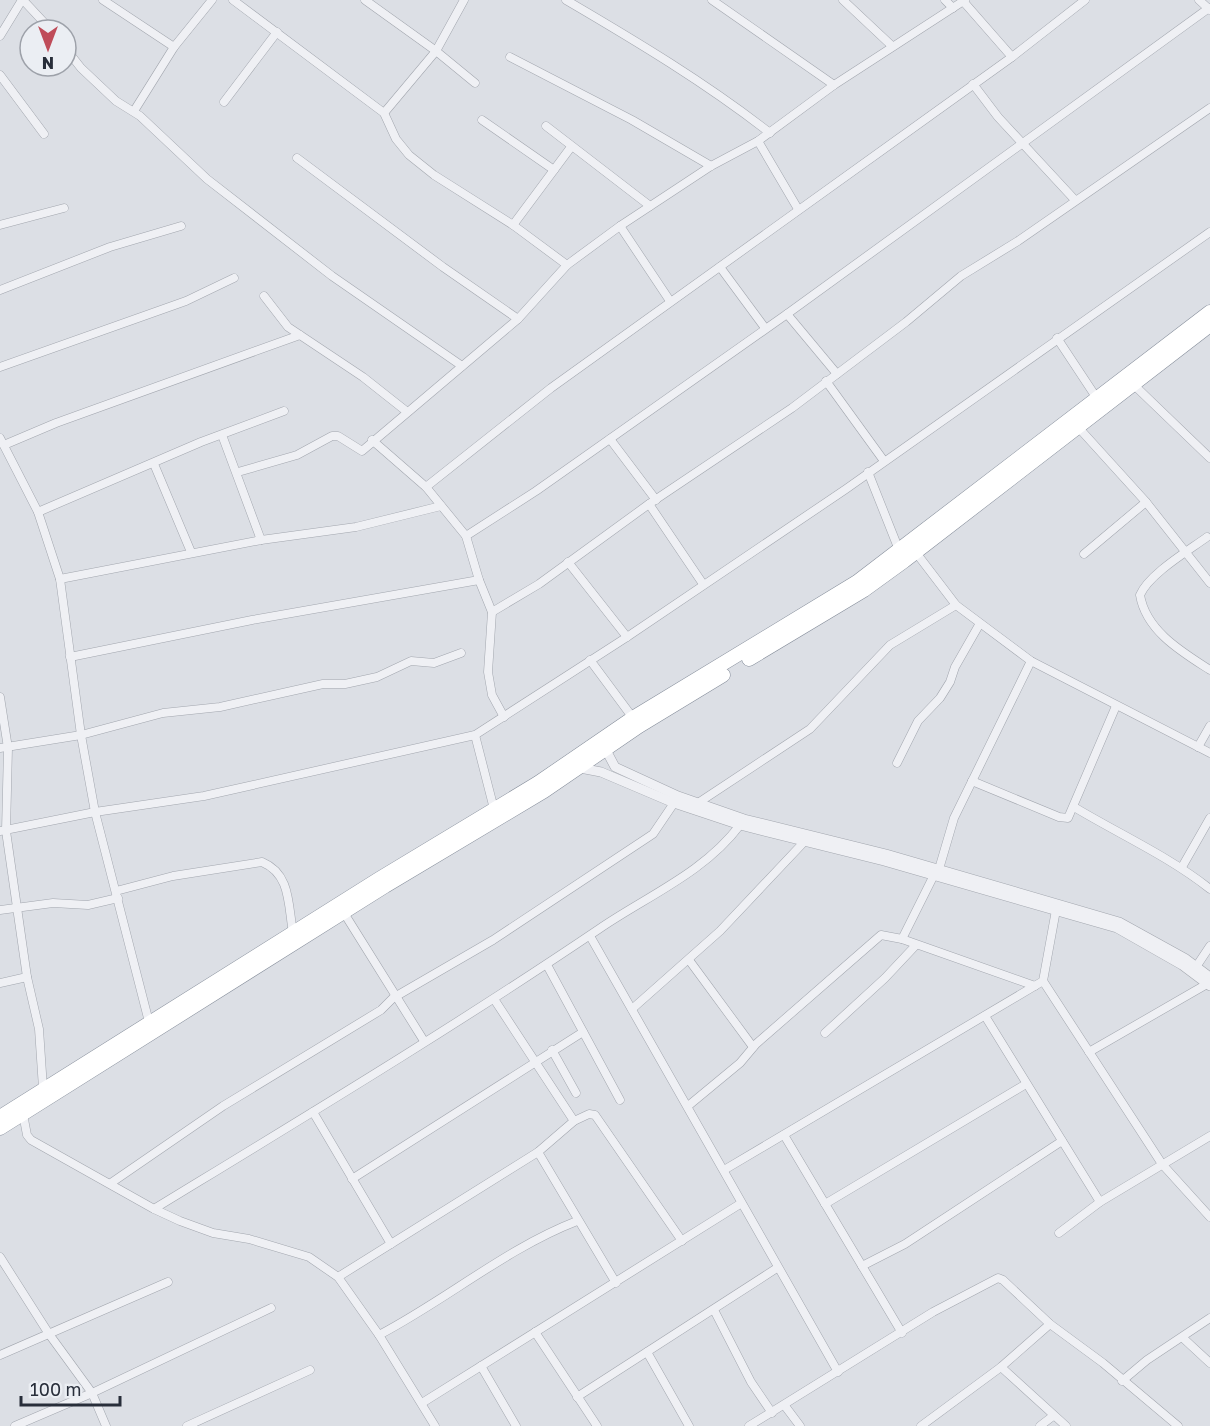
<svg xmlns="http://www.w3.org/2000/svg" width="1210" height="1426" viewBox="0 0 1210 1426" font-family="'Golos Text',sans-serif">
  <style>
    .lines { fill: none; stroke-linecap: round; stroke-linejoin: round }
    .minor-casing { stroke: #a2a6ae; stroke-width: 9 }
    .tertiary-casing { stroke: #a2a6ae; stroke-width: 10 }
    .trunk-casing { stroke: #858d9a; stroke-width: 15 }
    .minor { stroke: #eff0f4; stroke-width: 8 }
    .tertiary { stroke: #eff0f4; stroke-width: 9 }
    .trunk { stroke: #fff; stroke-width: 14 }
  </style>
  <rect width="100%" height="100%" fill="#dcdfe5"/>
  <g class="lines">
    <g class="minor-casing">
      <g id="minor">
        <path d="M23,0L51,30"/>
        <path d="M103,0L174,47"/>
        <path d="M233,0L384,113L396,139L409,155L434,175L513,225L567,265"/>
        <path d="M365,0L436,51L475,83"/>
        <path d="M566,0C636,41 706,83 770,133"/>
        <path d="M712,0L834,85"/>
        <path d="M843,0L892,46"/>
        <path d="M945,0L953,8"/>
        <path d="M1199,0L1210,10"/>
        <path d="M963,1L1012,57"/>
        <path d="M0,36L22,0"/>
        <path d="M66,49L81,68L116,101L140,116L207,179L332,276L462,366"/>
        <path d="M510,57L632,120L711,166"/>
        <path d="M0,75L44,134"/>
        <path d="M973,84L998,117L1074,199"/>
        <path d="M224,102L277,32"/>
        <path d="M134,111L174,47L212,0"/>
        <path d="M384,113L436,51L464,0"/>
        <path d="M482,120L554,170"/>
        <path d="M546,126L650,206"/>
        <path d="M758,141L798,209"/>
        <path d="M297,158L443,267L518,319"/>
        <path d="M0,225L64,208"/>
        <path d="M513,225L571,147"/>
        <path d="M620,226L670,301"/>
        <path d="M720,267L765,328"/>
        <path d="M0,290L110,247L181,226"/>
        <path d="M264,296L288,327L363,377L406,411"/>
        <path d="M787,314L837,374"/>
        <path d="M1057,338L1098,400"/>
        <path d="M0,367L186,301L234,278"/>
        <path d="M826,381L884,461"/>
        <path d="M1134,385L1210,458"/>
        <path d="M1078,427L1146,502L1210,583"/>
        <path d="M222,435L261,540"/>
        <path d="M0,438L38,512L60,579L81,735L95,812L149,1022"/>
        <path d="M610,439L656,500"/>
        <path d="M372,440L426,487L466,536L479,580L492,612L488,672L492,695L504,717"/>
        <path d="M4,445L56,423L300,335"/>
        <path d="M154,464L191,552"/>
        <path d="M238,472L297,455L332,436H338L362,451L518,319L567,265L620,226L711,166L758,141L834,85L965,0"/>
        <path d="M868,472L899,550"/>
        <path d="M426,487L551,388L1012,57L1085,0"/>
        <path d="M649,504L703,584"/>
        <path d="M38,512L201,442L284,411"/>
        <path d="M466,536L536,491L787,314L1209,8"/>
        <path d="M1207,537C1188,551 1149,574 1140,595C1146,631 1182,652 1210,670"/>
        <path d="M914,550L956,605L1031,661L1210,753"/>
        <path d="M1084,554L1146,502"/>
        <path d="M568,562L627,637"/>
        <path d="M60,579L261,540L356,527L441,506"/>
        <path d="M492,612L539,584L649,504L792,408L906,322L961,276L1018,241L1210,108"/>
        <path d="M70,657L252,620L479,580"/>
        <path d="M590,660L633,718"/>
        <path d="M0,697L8,748L6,831L27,977L39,1029L43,1088"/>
        <path d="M475,735L494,809"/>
        <path d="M1198,747L1210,726"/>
        <path d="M0,748L81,735L163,713L220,707L323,684H345L377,677L411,661L434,663L461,653"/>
        <path d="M897,763L918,721L940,698L950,682L955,667L979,625"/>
        <path d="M972,781L1059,817L1068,818L1116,706"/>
        <path d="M698,803L810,729L890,645L956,605"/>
        <path d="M1074,807C1119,834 1170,857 1210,889"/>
        <path d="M0,831L95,812L204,796L475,735L627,637L846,489L1210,232"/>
        <path d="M1182,867L1210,818"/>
        <path d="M939,869L954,818L1031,661"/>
        <path d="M116,891L173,876L262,862C291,874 288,905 293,933"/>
        <path d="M0,910L53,903L88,905L118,898"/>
        <path d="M344,913L424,1041"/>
        <path d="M590,936L838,1372"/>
        <path d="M902,939L934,875"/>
        <path d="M689,960L753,1047"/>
        <path d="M547,965L620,1100"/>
        <path d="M1196,967L1210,946"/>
        <path d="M1043,981L1162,1164L1210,1217"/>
        <path d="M0,983L27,977"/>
        <path d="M494,999L574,1121L538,1152L616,1283"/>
        <path d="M632,1009L720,931L804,842"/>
        <path d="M985,1016L1100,1202"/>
        <path d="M825,1033L885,978L916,945"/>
        <path d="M552,1050L576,1093"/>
        <path d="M1089,1052L1207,984"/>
        <path d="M688,1106L740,1063L756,1044L881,935L902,939L1035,986"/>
        <path d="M313,1112L391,1244"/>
        <path d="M23,1114L27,1135L31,1140L154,1209L180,1221L213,1233L249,1239L309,1257L338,1277L379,1335L435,1426"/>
        <path d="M574,1121L589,1114L595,1115L682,1241"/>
        <path d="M784,1135L902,1333"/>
        <path d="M724,1170L1043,981L1056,910"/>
        <path d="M352,1179L583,1032"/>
        <path d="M111,1183L223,1106L381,1010L393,998L493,940L647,838L653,834L674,803"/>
        <path d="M825,1204L1026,1084"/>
        <path d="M154,1209C303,1118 454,1027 599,929C647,896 704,873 740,825"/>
        <path d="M1059,1233L1100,1202L1210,1136"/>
        <path d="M0,1257L49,1334L92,1393L106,1426"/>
        <path d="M862,1266L905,1244L1062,1141"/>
        <path d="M338,1277L538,1152"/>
        <path d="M714,1310L751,1382L772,1413"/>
        <path d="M535,1332L597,1426"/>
        <path d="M379,1335C446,1300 507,1248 577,1221"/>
        <path d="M1183,1338L1210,1363"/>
        <path d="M647,1352L689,1426"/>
        <path d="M0,1355L168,1282"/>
        <path d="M481,1366L516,1426"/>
        <path d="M1001,1367L1066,1426"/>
        <path d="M1122,1381L1147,1360L1210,1318"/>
        <path d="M577,1397L777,1268"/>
        <path d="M422,1403L740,1204"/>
        <path d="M785,1406L800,1426"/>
        <path d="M15,1426L92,1393L271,1308"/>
        <path d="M187,1426L310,1370"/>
        <path d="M749,1426L933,1312L998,1278L1003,1280L1050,1324L1103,1363L1178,1426"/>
        <path d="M921,1426L1001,1367L1050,1324"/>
        <path d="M1040,1426L1053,1416"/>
      </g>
    </g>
    <g class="tertiary-casing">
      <g id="tertiary">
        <path d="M606,750L615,767L678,796L744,819L886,854L1119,922L1186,959L1210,977"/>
        <path d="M580,768L601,772L674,803L740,825L884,861L1117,928L1182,965L1210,986"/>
      </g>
    </g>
    <g class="trunk-casing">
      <g id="trunk">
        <path d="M749,659L864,590L904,561L1210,325"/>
        <path d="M0,1117L379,879L538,783L633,718L857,582L1210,312"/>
        <path d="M0,1128L385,886L544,791L639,726L723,675"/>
      </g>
    </g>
    <use href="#minor" class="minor"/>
    <use href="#tertiary" class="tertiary"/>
    <use href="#trunk" class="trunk"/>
  </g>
  <g transform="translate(48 48) rotate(180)"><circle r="28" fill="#ebeef3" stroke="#9da1a9" stroke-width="1.5"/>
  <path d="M0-4.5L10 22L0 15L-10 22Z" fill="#bf4c59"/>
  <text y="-9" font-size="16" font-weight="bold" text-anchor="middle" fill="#282e3a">N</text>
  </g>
  <path d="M21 1396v9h99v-9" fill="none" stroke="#282e3a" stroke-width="3"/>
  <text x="30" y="1396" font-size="18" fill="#282e3a" stroke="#ebeef3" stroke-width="4.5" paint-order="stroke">100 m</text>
</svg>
